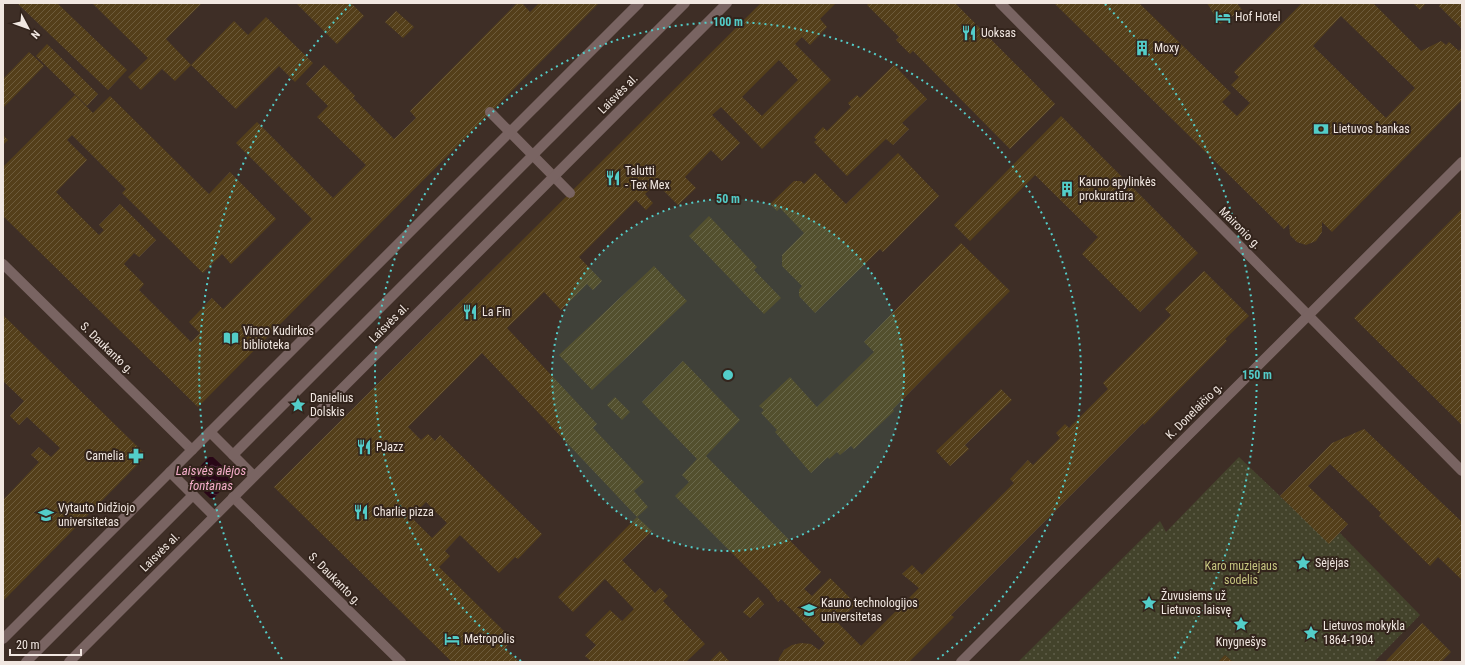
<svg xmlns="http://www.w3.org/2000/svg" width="1465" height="665" viewBox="0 0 1465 665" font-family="'Roboto Condensed',sans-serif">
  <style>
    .park { fill: url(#park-dots) }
    .water { fill: url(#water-ripples) }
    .building { fill: url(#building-hatch); fill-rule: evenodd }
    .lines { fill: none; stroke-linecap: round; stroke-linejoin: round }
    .minor { stroke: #796462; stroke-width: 10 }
    .ring { fill: none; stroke: #53cdc9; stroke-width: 2; stroke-dasharray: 2 4 }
    .labels { text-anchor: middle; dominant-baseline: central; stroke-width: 4; stroke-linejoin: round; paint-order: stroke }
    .poi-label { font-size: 12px; fill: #f1e7e1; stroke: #33241c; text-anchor: start }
    .street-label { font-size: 12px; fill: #f1e7e1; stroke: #33241c }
    .park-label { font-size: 12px; fill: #c7c680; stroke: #33241c }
    .water-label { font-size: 13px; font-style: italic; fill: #f4adc9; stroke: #33241c }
    .centre { fill: #53cdc9; stroke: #33241c; stroke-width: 2 }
    .ring-label { font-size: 12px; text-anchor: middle; font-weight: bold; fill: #53cdc9; stroke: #33241c; stroke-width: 4; stroke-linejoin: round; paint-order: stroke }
  </style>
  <defs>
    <pattern id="park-dots" width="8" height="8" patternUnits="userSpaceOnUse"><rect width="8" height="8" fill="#43432b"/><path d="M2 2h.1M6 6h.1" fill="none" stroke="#5f5e49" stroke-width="1.8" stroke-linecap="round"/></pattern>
    <pattern id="water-ripples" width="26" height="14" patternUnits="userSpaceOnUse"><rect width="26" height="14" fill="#290717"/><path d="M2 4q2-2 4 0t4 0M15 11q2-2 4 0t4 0" fill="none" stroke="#482b38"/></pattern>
    <pattern id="building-hatch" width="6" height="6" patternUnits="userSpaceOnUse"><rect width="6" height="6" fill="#543f1a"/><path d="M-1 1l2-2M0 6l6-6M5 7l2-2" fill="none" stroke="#6d5b3b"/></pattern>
  </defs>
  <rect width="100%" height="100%" fill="#3e2e26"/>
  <path class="park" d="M1239,457L1329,543L1340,533L1420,615L1374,662H1233L1225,655L1218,662H1018L1160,521L1166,532Z"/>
  <path class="water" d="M209,457H213L232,475V479L214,498H210L191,480V476Z"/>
  <g class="building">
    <path d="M17,3H57L127,70L108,90Z"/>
    <path d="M92,3H202L166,39L191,65L234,21L248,35L266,17L313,63L295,82L279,66L236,109L191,65L175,81L162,69L141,90L128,77L148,58Z"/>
    <path d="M296,3H351L364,16L337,44Z"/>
    <path d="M517,3H522L530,12L539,3H599L198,407L3,216V165L4,166L75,95L93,113L110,96L209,194L230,172L276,219L231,264L222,254L203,273L122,193L126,189L72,135L67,140L87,160L56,192L99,235L104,230L99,225L120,204L156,240L139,257L134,253L124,264L144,284L139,290L191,342L200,333L189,322L212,298L223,309L312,219L236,143L257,122L333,198L366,165L317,117L328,106L306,84L324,65L355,96L353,98L394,139L416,118L410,111Z"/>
    <path d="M761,3H836L820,19L827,27L810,45L802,37L795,44L831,80L762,149L721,107L712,115L740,143L722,161L711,150L685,177L696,188L678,205L656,183L645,194L653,203L646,210L636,200L579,257L602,281L593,290L587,284L561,310L544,292L507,328L597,424L593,428L644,482L634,491L648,507L637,517L482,353L408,427L421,440L428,434L435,441L440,435L542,534L518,559L515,557L499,573L460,535L445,551L450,556L439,567L513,640L505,648L519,662H452L274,487ZM779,60L798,80L762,116L742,97ZM426,502L447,523L432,538L411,517Z"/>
    <path d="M869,3H955L1055,104L1010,149L913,51L910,54L896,40L899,37L867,5Z"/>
    <path d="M1054,3H1139L1231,93L1222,102L1237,116L1250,103L1231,85L1239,77L1234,72L1302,3H1373L1421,51L1441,41L1446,45L1449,42L1459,51L1462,47V100L1332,232L1322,222V232L1316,241L1306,245L1297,242L1290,235L1289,224L1284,229ZM1341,16L1415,88L1386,118L1313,46Z"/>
    <path d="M1207,3H1237L1242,10L1220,24Z"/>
    <path d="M1413,3H1426L1420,10Z"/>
    <path d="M1441,3H1462V29L1439,6Z"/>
    <path d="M396,11L414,27L403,38L385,22Z"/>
    <path d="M47,44L98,94L87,106L36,56Z"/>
    <path d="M29,52L44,66L3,108V79Z"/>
    <path d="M894,65L927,99L902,123L909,129L893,145L886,139L847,176L814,142L817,140L814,137L823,127L827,131L851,107L848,103L857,95L860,98Z"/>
    <path d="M1061,116L1198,253L1140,312L1082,254L1098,237L1035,175L970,241L954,225Z"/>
    <path d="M3,135L8,140L3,145Z"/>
    <path d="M898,153L939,196L883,252L880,249L815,313L799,296V290L802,286L782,266V255L804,233L780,208L777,211L770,204L794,181H801L804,184L815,173L846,204Z"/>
    <path d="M1462,209V321L1460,323L1462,324V425L1354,318Z"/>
    <path d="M709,216L757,267L754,270L781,298L764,314L689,236Z"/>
    <path d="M961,243L1010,291L893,409L894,411L854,449L851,446L840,455L837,452L829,459L828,457L811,473L775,432L777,430L761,413L764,410L759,406L790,377L817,407L874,352L864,342Z"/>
    <path d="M654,266L687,301L592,390L559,355Z"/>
    <path d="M1204,271L1249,316L1225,339L1227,341L1144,425L1143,423L951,615L954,617L909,662H778L779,658L784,650L792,645L801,643L811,644L819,650L825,643L781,599L778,602L769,590L675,496L689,482L682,475L697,459L642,402L683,361L740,420L706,456L821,572L804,589L812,596L830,578L856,604L838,623L861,646L919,588L902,574L912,565L922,575L1014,483L1010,479L1028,460L1033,465L1060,438L1056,433L1065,424L1069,428L1108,389L1103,383L1171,315L1165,309Z"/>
    <path d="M3,315L144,453V458L3,601V500L39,462L31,455L39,447L51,457L60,448L27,417L19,425L10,416L24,401L3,381Z"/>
    <path d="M1001,389L1012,400L965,445L969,449L950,466L936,451Z"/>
    <path d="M615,397L630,412L622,420L607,405Z"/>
    <path d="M1364,429L1462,522V580L1438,557L1430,566L1379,516L1381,513L1330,464L1308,486L1348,524L1329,544L1280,496L1332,443Z"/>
    <path d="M637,517L652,531L622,560L655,593L660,588L668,596L663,601L705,644L686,662H592L585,656L596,645L585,635L610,610L622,621L634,609L605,579L573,612L558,597Z"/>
    <path d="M758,597L764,604L750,618L743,612Z"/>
    <path d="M1422,623L1451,652L1441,662H1385Z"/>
    <path d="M720,651L730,662H709Z"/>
    <path d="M1225,655L1233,662H1218Z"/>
  </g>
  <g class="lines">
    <g class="minor">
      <path d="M1000,3L1462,471"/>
      <path d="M490,112L570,193"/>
      <path d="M3,264L192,450"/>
      <path d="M210,432L254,476"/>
      <path d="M233,455L685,3"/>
      <path d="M170,472L214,516"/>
      <path d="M233,497L401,662"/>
      <path d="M3,639L639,3"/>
      <path d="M26,662L193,495"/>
      <path d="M69,662L727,3"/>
      <path d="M961,662L1462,162"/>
    </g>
  </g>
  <circle cx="728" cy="375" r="176" fill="#53cdc9" fill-opacity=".12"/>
  <g class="ring">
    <circle cx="728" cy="375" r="176"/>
    <path d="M521 661A353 353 0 1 1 935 661"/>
    <path d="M282 659A529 529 0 0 1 351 4M1105 4A529 529 0 0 1 1174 659"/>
  </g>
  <defs>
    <g id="hotel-bare" transform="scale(1.2)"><path d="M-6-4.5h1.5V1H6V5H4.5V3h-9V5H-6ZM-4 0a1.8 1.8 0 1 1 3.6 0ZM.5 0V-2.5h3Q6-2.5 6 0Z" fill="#53cdc9" stroke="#33241c" stroke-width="2.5" paint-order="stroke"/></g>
    <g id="restaurant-bare" transform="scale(1.2)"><path d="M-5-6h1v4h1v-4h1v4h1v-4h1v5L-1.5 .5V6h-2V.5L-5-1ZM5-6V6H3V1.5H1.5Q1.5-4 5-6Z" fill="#53cdc9" stroke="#33241c" stroke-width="2.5" paint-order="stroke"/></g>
    <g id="building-bare" transform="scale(1.2)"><path d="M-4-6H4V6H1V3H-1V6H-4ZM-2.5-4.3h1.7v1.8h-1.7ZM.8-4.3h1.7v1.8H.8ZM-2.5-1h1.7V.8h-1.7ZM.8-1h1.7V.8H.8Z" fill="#53cdc9" stroke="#33241c" stroke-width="2.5" paint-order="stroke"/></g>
    <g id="bank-bare" transform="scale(1.2)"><path d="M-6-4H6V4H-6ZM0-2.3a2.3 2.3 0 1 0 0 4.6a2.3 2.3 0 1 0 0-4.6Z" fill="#53cdc9" stroke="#33241c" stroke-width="2.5" paint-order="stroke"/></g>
    <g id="library-bare" transform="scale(1.2)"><path d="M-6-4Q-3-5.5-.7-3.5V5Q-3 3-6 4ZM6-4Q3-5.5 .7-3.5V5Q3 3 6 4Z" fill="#53cdc9" stroke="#33241c" stroke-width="2.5" paint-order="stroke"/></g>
    <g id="sight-bare" transform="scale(1.2)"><path d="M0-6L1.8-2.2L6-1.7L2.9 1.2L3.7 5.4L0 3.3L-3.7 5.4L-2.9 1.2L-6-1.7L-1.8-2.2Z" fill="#53cdc9" stroke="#33241c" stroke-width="2.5" paint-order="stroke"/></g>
    <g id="pharmacy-bare" transform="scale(1.2)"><path d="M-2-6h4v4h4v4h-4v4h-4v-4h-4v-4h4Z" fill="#53cdc9" stroke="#33241c" stroke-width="2.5" paint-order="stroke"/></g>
    <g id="university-bare" transform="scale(1.2)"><path d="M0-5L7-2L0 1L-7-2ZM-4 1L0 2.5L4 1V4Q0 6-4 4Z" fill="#53cdc9" stroke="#33241c" stroke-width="2.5" paint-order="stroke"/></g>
  </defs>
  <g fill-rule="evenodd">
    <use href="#hotel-bare" x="1223" y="17"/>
    <use href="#restaurant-bare" x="969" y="33"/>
    <use href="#building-bare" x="1142" y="48"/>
    <use href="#bank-bare" x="1321" y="129"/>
    <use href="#restaurant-bare" x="613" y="178"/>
    <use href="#building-bare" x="1067" y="189"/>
    <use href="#restaurant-bare" x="470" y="312"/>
    <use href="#library-bare" x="231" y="338"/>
    <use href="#sight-bare" x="298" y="405"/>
    <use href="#restaurant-bare" x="364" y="447"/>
    <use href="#pharmacy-bare" x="136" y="456"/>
    <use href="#restaurant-bare" x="361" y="512"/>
    <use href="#university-bare" x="46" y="515"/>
    <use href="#sight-bare" x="1303" y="563"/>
    <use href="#sight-bare" x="1149" y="603"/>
    <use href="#university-bare" x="809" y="610"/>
    <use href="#sight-bare" x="1241" y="624"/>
    <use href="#sight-bare" x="1311" y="633"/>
    <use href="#hotel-bare" x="452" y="639"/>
  </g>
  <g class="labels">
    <g class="poi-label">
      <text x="1235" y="17">Hof Hotel</text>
      <text x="981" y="33">Uoksas</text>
      <text x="1154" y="48">Moxy</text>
      <text x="1333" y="129">Lietuvos bankas</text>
      <text x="625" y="171">Talutti<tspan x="625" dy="14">- Tex Mex</tspan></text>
      <text x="1079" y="182">Kauno apylinkės<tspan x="1079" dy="14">prokuratūra</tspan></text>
      <text x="482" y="312">La Fin</text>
      <text x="243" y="331">Vinco Kudirkos<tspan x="243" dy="14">biblioteka</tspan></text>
      <text x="310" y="398">Danielius<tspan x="310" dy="14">Dolskis</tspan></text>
      <text x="376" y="447">PJazz</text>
      <text x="124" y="456" text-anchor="end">Camelia</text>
      <text x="58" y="508">Vytauto Didžiojo<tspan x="58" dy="14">universitetas</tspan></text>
      <text x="373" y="512">Charlie pizza</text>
      <text x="1315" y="563">Sėjėjas</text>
      <text x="1161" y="596">Žuvusiems už<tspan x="1161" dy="14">Lietuvos laisvę</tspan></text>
      <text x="821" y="603">Kauno technologijos<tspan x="821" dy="14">universitetas</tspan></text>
      <text x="1323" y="626">Lietuvos mokykla<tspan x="1323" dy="14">1864-1904</tspan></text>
      <text x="464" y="639">Metropolis</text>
      <text x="1241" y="642" text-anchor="middle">Knygnešys</text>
    </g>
    <g class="street-label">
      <text transform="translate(618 94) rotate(-45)">Laisvės al.</text>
      <text transform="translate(1240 228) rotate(45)">Maironio g.</text>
      <text transform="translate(389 323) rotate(-45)">Laisvės al.</text>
      <text transform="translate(107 348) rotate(44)">S. Daukanto g.</text>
      <text transform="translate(1194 411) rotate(-45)">K. Donelaičio g.</text>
      <text transform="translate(160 552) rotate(-45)">Laisvės al.</text>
      <text transform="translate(335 579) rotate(45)">S. Daukanto g.</text>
    </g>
    <g class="park-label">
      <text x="1241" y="566">Karo muziejaus<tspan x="1241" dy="14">sodelis</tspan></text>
    </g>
    <g class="water-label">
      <text x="211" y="470">Laisvės alėjos<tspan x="211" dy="15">fontanas</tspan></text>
    </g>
  </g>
  <circle cx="728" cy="375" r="6" class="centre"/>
  <g class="ring-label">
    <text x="728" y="26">100 m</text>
    <text x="728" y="203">50 m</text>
    <text x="1257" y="379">150 m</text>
  </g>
  <rect width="1465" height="665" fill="none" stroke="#f1e7e1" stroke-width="8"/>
  <g transform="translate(28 28) rotate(131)" stroke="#33241c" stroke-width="3" paint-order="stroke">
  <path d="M0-3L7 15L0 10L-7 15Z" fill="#f1e7e1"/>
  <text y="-6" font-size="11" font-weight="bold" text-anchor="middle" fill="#f1e7e1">N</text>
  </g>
  <path d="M10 649v6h71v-6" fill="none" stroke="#f1e7e1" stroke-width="2"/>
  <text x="16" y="649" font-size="12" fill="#f1e7e1" stroke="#33241c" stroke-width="3" paint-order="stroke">20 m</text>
</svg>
